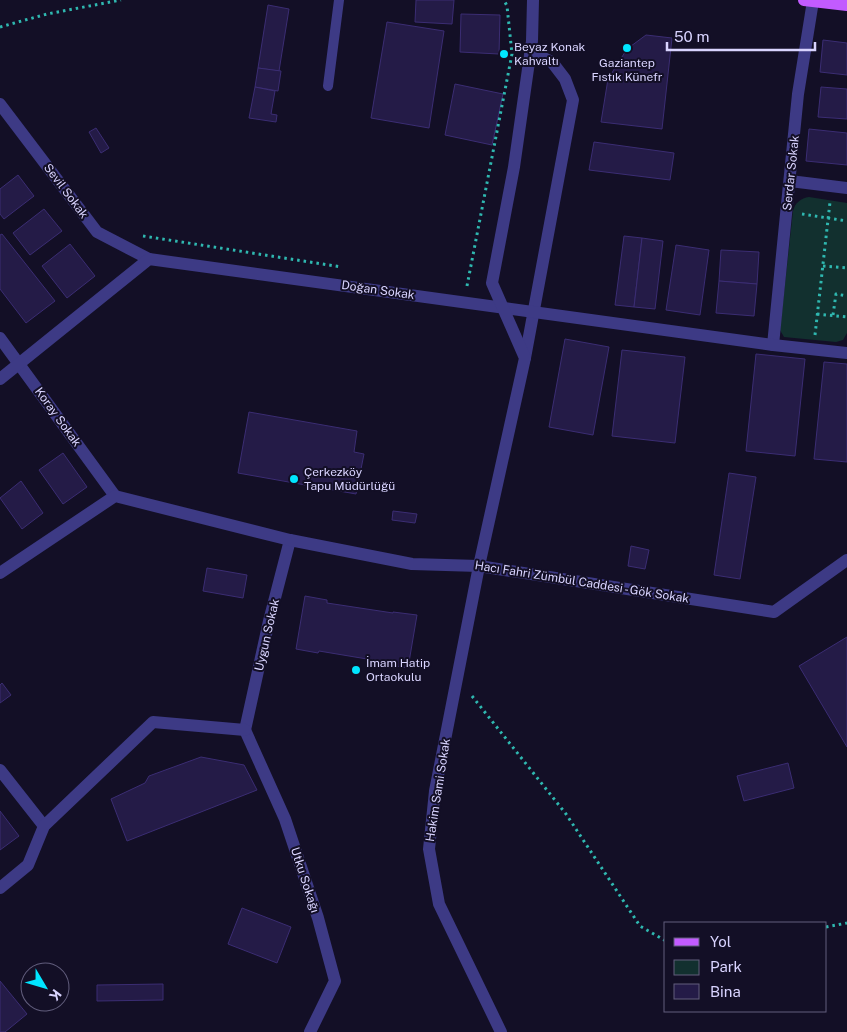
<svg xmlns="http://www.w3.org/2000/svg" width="847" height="1032" viewBox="0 0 847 1032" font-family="'Public Sans',sans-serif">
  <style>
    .green { fill: #12302f }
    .building { fill: #241b47; stroke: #3b2d73 }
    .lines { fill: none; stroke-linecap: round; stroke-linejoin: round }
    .path { stroke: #2fb8b0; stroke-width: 3; stroke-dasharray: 2.5 4; stroke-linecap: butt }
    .service { stroke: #3d3a85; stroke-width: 10 }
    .minor { stroke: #3d3a85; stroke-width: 12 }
    .tertiary { stroke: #3d3a85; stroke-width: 12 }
    .primary { stroke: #c25bff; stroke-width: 12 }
    .poi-dot { fill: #00e5ff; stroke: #130f26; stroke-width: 2 }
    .labels { text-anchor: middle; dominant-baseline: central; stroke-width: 4; stroke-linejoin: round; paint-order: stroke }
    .poi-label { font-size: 12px; fill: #d9d4ff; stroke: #130f26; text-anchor: start }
    .street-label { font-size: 12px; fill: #d9d4ff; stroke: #130f26 }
  </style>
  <rect width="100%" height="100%" fill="#130f26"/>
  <path class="green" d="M809,197L847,203V333L843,340L836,342L784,337L780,330L793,211C795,203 801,198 809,197Z"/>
  <g class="building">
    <path d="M416,0H454L452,24L415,22Z"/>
    <path d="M268,5L289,9L279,71L258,68Z"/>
    <path d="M461,14L500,15L499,54L460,52Z"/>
    <path d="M387,22L444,31L429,128L371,118Z"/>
    <path d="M646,35L672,38L662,129L601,122L608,79L627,49Z"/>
    <path d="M823,40L847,43V75L820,72Z"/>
    <path d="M258,68L281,71L278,91L255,87Z"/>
    <path d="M455,84L503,94L492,145L445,135Z"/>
    <path d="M255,87L275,91L271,114L277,115L276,122L249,118Z"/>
    <path d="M821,87L847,89V119L818,117Z"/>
    <path d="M96,128L109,148L101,153L89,132Z"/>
    <path d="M809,129L847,133V165L806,161Z"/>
    <path d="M594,142L674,153L670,180L589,170Z"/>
    <path d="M18,175L34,196L4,219L0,214V189Z"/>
    <path d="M44,209L62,231L30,255L13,233Z"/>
    <path d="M2,234L55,301L26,323L0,289V235Z"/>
    <path d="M624,236L642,238L634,307L615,305Z"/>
    <path d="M642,238L663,241L655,309L634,307Z"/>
    <path d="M70,244L95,276L67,298L42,266Z"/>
    <path d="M676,245L709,250L700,315L666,310Z"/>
    <path d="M721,250L759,252L757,284L719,281Z"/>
    <path d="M719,281L757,284L754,316L716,313Z"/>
    <path d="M565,339L609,347L593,435L549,427Z"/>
    <path d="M622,350L685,357L675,443L612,436Z"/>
    <path d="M756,354L805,359L795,456L746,451Z"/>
    <path d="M824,362L847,364V462L814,459Z"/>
    <path d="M249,412L357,431L354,452L364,454L356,494L238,473Z"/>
    <path d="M63,453L87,487L63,504L39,470Z"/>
    <path d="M729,473L756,477L740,579L714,575Z"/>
    <path d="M21,481L43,513L22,529L0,498Z"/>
    <path d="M393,511L417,514L415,523L392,520Z"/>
    <path d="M631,546L649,550L645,569L628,566Z"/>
    <path d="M207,568L247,575L243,598L203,591Z"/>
    <path d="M305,596L327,600V603L393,613V612L417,615L408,668L385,664V662L319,651L318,653L296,649Z"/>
    <path d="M847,637V747L799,666Z"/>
    <path d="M2,683L11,695L0,703V685Z"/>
    <path d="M201,757L244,765L257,790L127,841L111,799L145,783L149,776Z"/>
    <path d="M788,763L794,788L744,801L737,776Z"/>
    <path d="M0,811L19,836L0,850Z"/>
    <path d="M242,908L291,927L277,963L228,944Z"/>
    <path d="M0,981L27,1014L5,1032H0Z"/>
    <path d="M163,984V1000L97,1001V985Z"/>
  </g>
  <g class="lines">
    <g class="path">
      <path d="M0,27L47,14L121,0"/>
      <path d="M802,214L847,221"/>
      <path d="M143,236L342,267"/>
      <path d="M823,266L847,268"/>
      <path d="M467,286L512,54L507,6L504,0"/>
      <path d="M817,314L847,317"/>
      <path d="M833,315L836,294L847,296"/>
      <path d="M815,335L830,202"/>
      <path d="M472,696L566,814L640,926L666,941"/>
      <path d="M826,927L847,923"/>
    </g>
    <path class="service" d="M328,86L339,0"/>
    <g class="minor">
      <path d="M0,104L97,232L149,259"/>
      <path d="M790,181L847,188"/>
      <path d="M0,338L115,496"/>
      <path d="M773,345L798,94L813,1"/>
      <path d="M525,358L573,100L565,79L552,62L530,51"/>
      <path d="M0,379L149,259L773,345L847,353"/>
      <path d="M245,730L285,819L318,918L335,981L310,1032"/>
      <path d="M245,730L269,621L290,540"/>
      <path d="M0,770L44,826"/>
      <path d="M0,888L28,865L44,826L153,722L245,730"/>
      <path d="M501,1032L439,904L429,849L435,791L479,566L525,358L492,283L514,167L532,41L533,0"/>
    </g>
    <path class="tertiary" d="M0,573L115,496L290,540L412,564L479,566L774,612L847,560"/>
    <path class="primary" d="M804,0L847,5"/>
  </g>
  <g class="poi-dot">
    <circle cx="627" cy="48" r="5"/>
    <circle cx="504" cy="54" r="5"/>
    <circle cx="294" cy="479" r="5"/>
    <circle cx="356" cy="670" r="5"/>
  </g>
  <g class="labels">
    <g class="poi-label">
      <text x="514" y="47">Beyaz Konak<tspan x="514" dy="14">Kahvaltı</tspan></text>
      <text x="627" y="63" text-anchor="middle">Gaziantep<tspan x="627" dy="14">Fıstık Künefr</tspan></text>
      <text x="304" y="472">Çerkezköy<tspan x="304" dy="14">Tapu Müdürlüğü</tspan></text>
      <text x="366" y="663">İmam Hatip<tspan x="366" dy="14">Ortaokulu</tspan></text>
    </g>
    <g class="street-label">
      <text transform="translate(791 173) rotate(-84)">Serdar Sokak</text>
      <text transform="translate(66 191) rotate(53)">Sevil Sokak</text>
      <text transform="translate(378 290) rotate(8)">Doğan Sokak</text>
      <text transform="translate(58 417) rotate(54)">Koray Sokak</text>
      <text transform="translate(582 582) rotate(9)">Hacı Fahri Zümbül Caddesi - Gök Sokak</text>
      <text transform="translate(267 635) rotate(-77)">Uygun Sokak</text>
      <text transform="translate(438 790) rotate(-81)">Hakim Sami Sokak</text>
      <text transform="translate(305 880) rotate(72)">Utku Sokağı</text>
    </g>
  </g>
  <rect x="664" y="922" width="162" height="90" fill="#130f26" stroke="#625e7d"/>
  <rect x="674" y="938" width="25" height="8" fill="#c25bff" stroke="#625e7d"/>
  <text x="710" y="947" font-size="15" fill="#d9d4ff">Yol</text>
  <rect x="674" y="960" width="25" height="15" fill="#12302f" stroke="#625e7d"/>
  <text x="710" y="972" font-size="15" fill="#d9d4ff">Park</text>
  <rect x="674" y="984" width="25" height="15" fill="#241b47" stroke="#625e7d"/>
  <text x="710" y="997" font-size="15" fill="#d9d4ff">Bina</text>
  <g transform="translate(45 987) rotate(128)"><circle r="24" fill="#130f26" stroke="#625e7d"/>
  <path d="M0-4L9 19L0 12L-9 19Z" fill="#00e5ff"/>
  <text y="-8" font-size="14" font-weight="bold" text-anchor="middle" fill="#d9d4ff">K</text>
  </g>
  <path d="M667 42v8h148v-8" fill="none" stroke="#d9d4ff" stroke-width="2.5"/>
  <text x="674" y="42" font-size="15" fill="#d9d4ff" stroke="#130f26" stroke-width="4" paint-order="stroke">50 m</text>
</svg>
